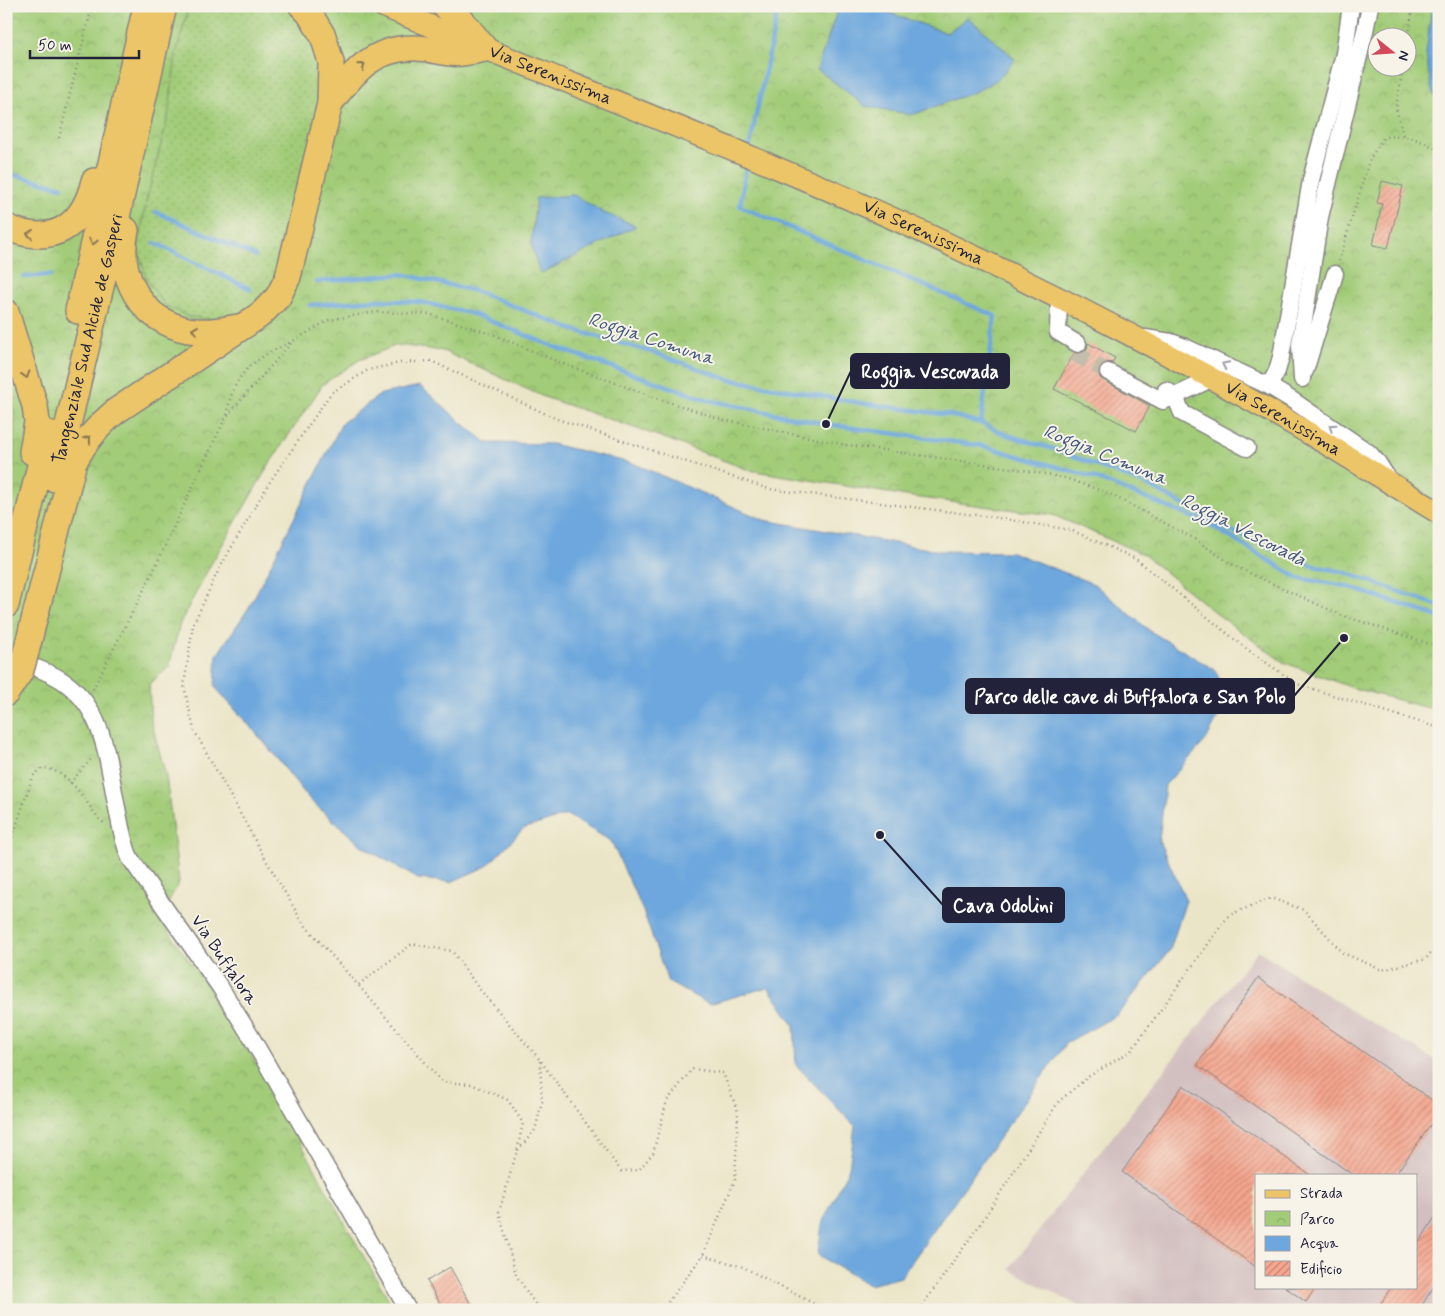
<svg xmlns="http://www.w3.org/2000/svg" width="1445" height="1316" viewBox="0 0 1445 1316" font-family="Mynerve,sans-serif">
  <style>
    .industrial { fill: #d2bfc0; fill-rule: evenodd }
    .park { fill: url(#park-crowns); stroke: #62775a; fill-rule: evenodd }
    .garden { fill: url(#garden-dots); stroke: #62775a }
    .water { fill: #6da7dd; stroke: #48648c }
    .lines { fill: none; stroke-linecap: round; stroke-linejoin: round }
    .stream { stroke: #6da7dd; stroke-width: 4.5 }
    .building { fill: url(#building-hatch) }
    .minor-tunnel { stroke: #c3beab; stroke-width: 16; stroke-dasharray: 16 8; stroke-linecap: butt }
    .minor-casing { stroke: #868481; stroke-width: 19 }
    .major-casing { stroke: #868481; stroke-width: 24 }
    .highway-casing { stroke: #868481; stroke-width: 28 }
    .path { stroke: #868481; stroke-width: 2.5; stroke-dasharray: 1 4; stroke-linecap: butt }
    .minor { stroke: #fff; stroke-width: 16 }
    .major { stroke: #edc569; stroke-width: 21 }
    .highway { stroke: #edc569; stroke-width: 25 }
    .highway-bridge-casing { stroke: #868481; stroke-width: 28; stroke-linecap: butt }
    .highway-bridge { stroke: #edc569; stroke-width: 25 }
    .oneway { stroke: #887452 }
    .oneway2 { stroke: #9c9ca7 }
    .labels { text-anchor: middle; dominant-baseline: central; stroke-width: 4; stroke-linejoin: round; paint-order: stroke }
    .street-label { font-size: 18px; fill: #22223b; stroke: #f7f3e8 }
    .water-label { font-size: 19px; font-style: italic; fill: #40577c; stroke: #f7f3e8 }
    .leader { fill: none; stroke: #22223b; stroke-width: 2 }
    .callout-dot { fill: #22223b; stroke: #f7f3e8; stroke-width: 2 }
    .callout { fill: #22223b; stroke: #22223b; stroke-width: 2 }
    .callout-label { font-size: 19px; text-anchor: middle; font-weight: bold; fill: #fff }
  </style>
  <defs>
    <pattern id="park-crowns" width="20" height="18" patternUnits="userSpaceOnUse" patternTransform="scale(1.25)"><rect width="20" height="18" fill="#a2cc78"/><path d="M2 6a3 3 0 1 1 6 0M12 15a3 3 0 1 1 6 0" fill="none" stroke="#8baf69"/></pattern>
    <pattern id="garden-dots" width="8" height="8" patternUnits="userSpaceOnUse" patternTransform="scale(1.25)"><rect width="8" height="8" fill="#a2cc78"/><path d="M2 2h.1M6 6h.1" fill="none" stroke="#8baf69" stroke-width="1.8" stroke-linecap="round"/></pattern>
    <pattern id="building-hatch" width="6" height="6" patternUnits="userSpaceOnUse" patternTransform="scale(1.25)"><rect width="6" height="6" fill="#f5a68e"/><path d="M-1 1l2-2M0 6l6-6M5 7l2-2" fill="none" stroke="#c68775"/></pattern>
  </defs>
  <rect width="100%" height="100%" fill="#f7f3e8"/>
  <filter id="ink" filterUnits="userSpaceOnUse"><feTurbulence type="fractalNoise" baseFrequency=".02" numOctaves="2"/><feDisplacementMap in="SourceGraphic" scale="10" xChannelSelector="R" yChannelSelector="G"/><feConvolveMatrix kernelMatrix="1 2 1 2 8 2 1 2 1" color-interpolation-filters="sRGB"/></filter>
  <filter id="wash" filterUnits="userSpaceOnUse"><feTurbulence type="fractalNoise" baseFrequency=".0096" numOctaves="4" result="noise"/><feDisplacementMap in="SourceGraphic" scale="20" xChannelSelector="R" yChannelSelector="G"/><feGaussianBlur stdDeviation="1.12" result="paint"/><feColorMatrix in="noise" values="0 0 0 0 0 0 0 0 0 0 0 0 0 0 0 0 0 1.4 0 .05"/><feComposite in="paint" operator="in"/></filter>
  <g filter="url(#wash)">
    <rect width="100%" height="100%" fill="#ebe5c7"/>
    <path class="industrial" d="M1258,950L1352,1011L1439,1062V1310H1086L1009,1269ZM1256,1175H1416V1287H1256Z"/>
    <path class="park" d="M6,6H1439V711L1353,688L1283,662L1217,614L1143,554L1053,515L913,497L749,470L664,438L544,397L443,351L397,345L359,360L323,384L270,463L211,564L180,623L169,667L149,684L151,721L166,776L179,882L160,919C192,965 225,1010 253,1058C301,1141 345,1227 395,1310H6V495L13,464L14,415L6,379ZM1378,38H1408V68H1378Z"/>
    <path class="garden" d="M189,6H288L300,17L316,45L323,74L321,108L278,277L266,299L249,312L220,320L189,317L165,305L147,280L138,249L146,202L168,117L176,54Z"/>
    <g class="water">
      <path d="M839,6H870L947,33L968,17L1015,59L998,79L977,91L912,115L865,106L817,69Z"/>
      <path d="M1432,6H1439V106L1431,87L1426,54Z"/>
      <path d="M574,195L604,213L636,226L540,274L531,244L536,198Z"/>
      <path d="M420,386L461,422L487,443L552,444L635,464L764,520L940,551L1011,552L1094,584L1150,631L1215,670L1228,698L1206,740L1165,785L1159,841L1186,900L1170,950L1117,1015L1066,1043L901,1277L869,1285L818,1255L822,1224L849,1168L855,1126L796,1065L794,1025L768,987L709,1004L668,982L644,913L611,841L567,815L523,829L487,866L451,882L418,879L362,846L311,801L263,741L215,687L217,655L250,606L342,423L381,394Z"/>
    </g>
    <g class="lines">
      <g class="stream">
        <path d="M749,149L779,6"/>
        <path d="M747,161L740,206L995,316L981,423"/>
        <path d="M6,173L62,187"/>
        <path d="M156,212L255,256"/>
        <path d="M155,243L250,289"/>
        <path d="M24,277L51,275"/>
        <path d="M317,282L401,274L475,291L571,329L658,354L727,379L860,403L950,415L981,423L1007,435L1060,451L1149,486L1225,528L1314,566L1344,572L1439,606"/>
        <path d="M310,305L377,300L421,302L473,314L560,349L708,400L826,424L983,446L1095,478L1207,523L1298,578L1345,586L1439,617"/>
      </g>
    </g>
    <g id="blocks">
      <g class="building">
        <path d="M1382,181L1403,186L1388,248L1373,245L1382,204L1377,203Z"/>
        <path d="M1088,343L1115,358L1112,363L1107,362L1099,367L1098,372L1100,378L1150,406L1136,431L1054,389L1074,353L1078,354L1083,352L1087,349Z"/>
        <path d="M1258,978L1439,1105V1113L1395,1175H1353L1197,1065Z"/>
        <path d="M1183,1085L1310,1175H1256V1267L1122,1172Z"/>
        <path d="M1439,1211V1278L1419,1310H1377L1391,1287H1416V1247Z"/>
        <path d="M450,1267L474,1310H444L427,1281Z"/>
        <path d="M1285,1287H1316L1306,1302Z"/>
      </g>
    </g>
  </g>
  <g filter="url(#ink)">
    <use href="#blocks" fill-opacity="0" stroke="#868481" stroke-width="1"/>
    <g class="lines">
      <path class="minor-tunnel" d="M1074,353L1108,372"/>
      <g class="minor-casing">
        <g id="minor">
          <path d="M1059,298L1058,332L1078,344"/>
          <path d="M1145,338L1171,342L1185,347L1269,386L1292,400L1368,452L1378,463L1389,480"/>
          <path d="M1305,371L1335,274"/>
          <path d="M1108,372L1163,401L1175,396L1182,413L1247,448"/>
          <path d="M1302,379L1300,345L1320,217L1365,31L1370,6"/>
          <path d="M1269,386L1277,371L1281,357L1311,180L1344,54L1351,6"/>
          <path d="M1166,390L1175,396L1211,379"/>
          <path d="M6,659C19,663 34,666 46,672C102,695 106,751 116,803C120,822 122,840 130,858L220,987L250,1035L408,1310"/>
        </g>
      </g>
      <g class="major-casing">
        <g id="major">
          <path id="s1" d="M383,6C578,89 778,162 969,254C1072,303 1173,356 1272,412C1329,444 1383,479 1439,513"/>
        </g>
      </g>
      <g class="highway-casing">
        <g id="highway">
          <path d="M445,6L463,22L485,49"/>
          <path d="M330,103C352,74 372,48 413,48C425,47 438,52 451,53C461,55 474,51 485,49"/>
          <path d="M6,227C51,247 83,228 94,181"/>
          <path d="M126,230C116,275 141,321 188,330C206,333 221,330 238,327"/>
          <path d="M78,311L146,6"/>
          <path d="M6,312L35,406L37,422L32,452"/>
          <path id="s2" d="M55,479L108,257L164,6"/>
          <path d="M6,605L48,433"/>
          <path d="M26,652L74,462C86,440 97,427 116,411L260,315L278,297L288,277L330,103L331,62L323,36L309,13L302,6"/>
          <path d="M6,693L18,675"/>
        </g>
      </g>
      <g class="path">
        <path d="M1408,40L1413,6"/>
        <path d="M1403,135L1396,108L1403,68"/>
        <path d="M59,138L92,6"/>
        <path d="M1339,261L1370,158L1384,137C1407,135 1419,138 1439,151"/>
        <path d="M227,415C233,372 254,359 291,342"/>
        <path d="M93,689L152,574L197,477L226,417L293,341L329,320L375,312L429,314L495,335L556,361L659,399L724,420L847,445L1018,469L1065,478L1108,493L1193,538L1236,567L1341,615L1439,647"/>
        <path d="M70,783L92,758"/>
        <path d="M6,856L33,776L43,768C68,769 85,801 99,819L104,823"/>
        <path d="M359,986L442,1082L471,1084L508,1100L523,1123L517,1151L499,1212L516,1275L539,1310"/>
        <path d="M518,1150L535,1130L542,1102L540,1060"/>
        <path d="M703,1255L743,1267L826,1310"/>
        <path d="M662,1310L703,1255L735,1180L738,1112L723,1073L692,1069L667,1101L653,1153L639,1170L621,1171L540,1060L477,986L452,951L412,944L358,985L303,923L267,862L194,730L184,686L193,625L219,569L269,483L331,393L368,370L400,363L431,361L557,419L769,489L992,517L1071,530L1136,559L1244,647L1297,684L1439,728"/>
        <path d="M919,1310L981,1223L1059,1101L1088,1077L1131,1051L1229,915L1271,898L1304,910L1343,953L1382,970L1426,959L1439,942"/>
      </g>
      <use href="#minor" class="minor"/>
      <use href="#major" class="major"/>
      <use href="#highway" class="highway"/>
      <g class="highway-bridge-casing">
        <path id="highway-bridge" d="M18,675L21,670L26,652"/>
      </g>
      <use href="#highway-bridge" class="highway-bridge"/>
    </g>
    <defs><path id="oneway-chevron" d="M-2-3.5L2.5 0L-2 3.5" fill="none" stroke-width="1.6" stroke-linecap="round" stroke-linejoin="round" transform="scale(1.25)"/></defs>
    <g class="oneway">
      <use href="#oneway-chevron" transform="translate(362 66) rotate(-39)"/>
      <use href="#oneway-chevron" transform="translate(30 234) rotate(-174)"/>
      <use href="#oneway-chevron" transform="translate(93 242) rotate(103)"/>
      <use href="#oneway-chevron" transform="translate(195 330) rotate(-174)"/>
      <use href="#oneway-chevron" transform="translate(26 375) rotate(73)"/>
      <use href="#oneway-chevron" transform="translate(88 439) rotate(-52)"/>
    </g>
    <g class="oneway2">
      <use href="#oneway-chevron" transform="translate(1225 365) rotate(-154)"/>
      <use href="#oneway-chevron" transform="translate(1332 427) rotate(-146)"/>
    </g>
  </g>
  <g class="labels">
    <g class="street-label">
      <text stroke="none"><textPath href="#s1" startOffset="181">Via Serenissima</textPath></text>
      <text stroke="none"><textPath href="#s1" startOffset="586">Via Serenissima</textPath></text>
      <text stroke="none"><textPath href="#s2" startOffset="144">Tangenziale Sud Alcide de Gasperi</textPath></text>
      <text stroke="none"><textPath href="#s1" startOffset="991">Via Serenissima</textPath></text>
      <text transform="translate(224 960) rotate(56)">Via Buffalora</text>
    </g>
    <g class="water-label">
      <text transform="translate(651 339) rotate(18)">Roggia Comuna</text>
      <text transform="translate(1105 455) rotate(22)">Roggia Comuna</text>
      <text transform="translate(1243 530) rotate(27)">Roggia Vescovada</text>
    </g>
  </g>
  <path class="leader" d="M826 424L851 371M1344 638L1294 696M880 835L943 905"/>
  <g class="callout-dot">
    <circle cx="826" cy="424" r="5"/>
    <circle cx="1344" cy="638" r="5"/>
    <circle cx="880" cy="835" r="5"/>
  </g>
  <g class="callout">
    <rect x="851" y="354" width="158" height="34" rx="5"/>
    <rect x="966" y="679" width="328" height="34" rx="5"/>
    <rect x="943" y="888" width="121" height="34" rx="5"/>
  </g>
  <g class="callout-label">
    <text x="930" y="378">Roggia Vescovada</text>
    <text x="1130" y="703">Parco delle cave di Buffalora e San Polo</text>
    <text x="1003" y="912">Cava Odolini</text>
  </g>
  <rect width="1445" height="1316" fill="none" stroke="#f7f3e8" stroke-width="25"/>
  <rect x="1255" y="1174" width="162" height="115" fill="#f7f3e8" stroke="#a29fa3"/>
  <rect x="1265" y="1190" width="25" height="8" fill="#edc569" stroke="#a29fa3"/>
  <text x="1300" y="1198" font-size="15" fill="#22223b">Strada</text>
  <rect x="1265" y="1211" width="25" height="15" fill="url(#park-crowns)" stroke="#a29fa3"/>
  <text x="1300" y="1224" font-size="15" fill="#22223b">Parco</text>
  <rect x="1265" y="1236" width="25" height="15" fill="#6da7dd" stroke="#a29fa3"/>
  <text x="1300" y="1248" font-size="15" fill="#22223b">Acqua</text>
  <rect x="1265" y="1261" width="25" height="15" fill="url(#building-hatch)" stroke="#a29fa3"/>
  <text x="1300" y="1274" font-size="15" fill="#22223b">Edificio</text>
  <g transform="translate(1392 52) rotate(107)"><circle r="24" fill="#f7f3e8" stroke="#a29fa3"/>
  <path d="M0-4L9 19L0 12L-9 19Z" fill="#d1495b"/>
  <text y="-8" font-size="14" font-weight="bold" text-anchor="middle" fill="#22223b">N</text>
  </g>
  <path d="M30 50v8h109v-8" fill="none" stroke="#22223b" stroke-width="2.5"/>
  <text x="38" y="50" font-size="15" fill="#22223b" stroke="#f7f3e8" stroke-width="4" paint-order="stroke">50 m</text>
</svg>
